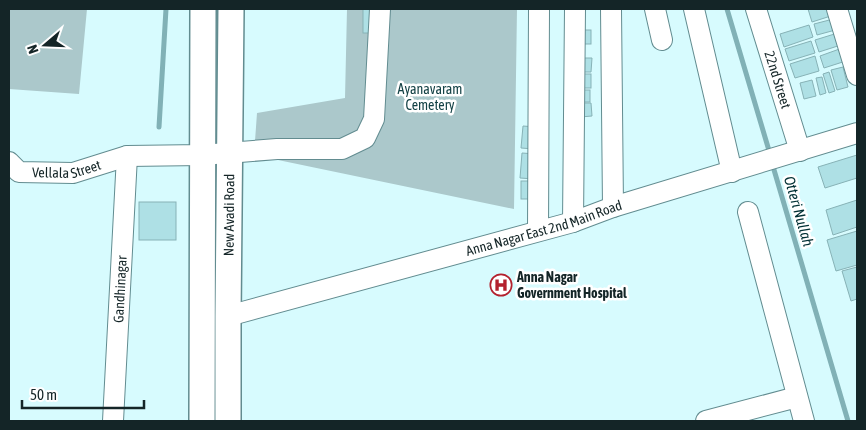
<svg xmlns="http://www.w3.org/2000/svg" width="866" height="430" viewBox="0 0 866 430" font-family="'Asap Condensed',sans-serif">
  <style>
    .green { fill: #abc8cb }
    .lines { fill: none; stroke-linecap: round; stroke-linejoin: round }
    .stream { stroke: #81b1b6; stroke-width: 5 }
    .building { fill: #aee0e5; stroke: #87b2b6 }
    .minor-casing { stroke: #628c90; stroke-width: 22 }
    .major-casing { stroke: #628c90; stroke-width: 28 }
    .minor { stroke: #fff; stroke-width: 20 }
    .major { stroke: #fff; stroke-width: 25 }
    .labels { text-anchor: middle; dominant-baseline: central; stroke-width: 5; stroke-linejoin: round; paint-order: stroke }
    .street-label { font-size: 14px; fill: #142527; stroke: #fff }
    .park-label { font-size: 14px; fill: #134145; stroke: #fff }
    .poi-label { font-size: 14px; font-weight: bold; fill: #142527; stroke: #fff; text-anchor: start }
    .water-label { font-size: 15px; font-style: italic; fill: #003034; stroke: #fff }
  </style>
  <rect width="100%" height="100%" fill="#d7fbfe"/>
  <g class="green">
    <path d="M9,9H87L79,94L9,89Z"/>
    <path d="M347,9H517L514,209L254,155L257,113L345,98Z"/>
  </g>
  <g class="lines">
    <g class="stream">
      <path d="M727,9L770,154"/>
      <path d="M159,127L166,9"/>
      <path d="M772,163L848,421"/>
    </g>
  </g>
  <g class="building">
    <rect x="363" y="9" width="9" height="24"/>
    <path d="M808,9H835L837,14L812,22Z"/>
    <path d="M837,18L839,29L817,35L814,24Z"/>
    <path d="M809,25L813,37L784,47L780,34Z"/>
    <rect x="578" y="30" width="13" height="14"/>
    <path d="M841,32L844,44L819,52L815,40Z"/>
    <path d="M811,41L815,53L789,61L785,49Z"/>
    <path d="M845,47L849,60L824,68L820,56Z"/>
    <path d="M815,56L819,71L795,78L790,64Z"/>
    <path d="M579,58H592L591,72H578Z"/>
    <path d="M843,67L848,87L837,90L831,70Z"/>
    <path d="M829,72L835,91L829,93L823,74Z"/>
    <rect x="578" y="74" width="13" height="14"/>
    <path d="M822,77L826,93L820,95L816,78Z"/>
    <path d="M812,80L816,96L804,99L800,83Z"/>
    <rect x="580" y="90" width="10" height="12"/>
    <path d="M579,103H591L592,116L580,117Z"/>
    <path d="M523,126L536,127L534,149L521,148Z"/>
    <path d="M522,153L536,154L534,179L520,178Z"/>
    <path d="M857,155V178L825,188L818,167Z"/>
    <rect x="521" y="181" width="15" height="18"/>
    <path d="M857,200V227L833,235L826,210Z"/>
    <rect x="139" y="202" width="37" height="38"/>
    <path d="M857,231V265L836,271L827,240Z"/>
    <path d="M857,267V299L851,301L842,271Z"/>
  </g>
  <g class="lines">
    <g class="minor-casing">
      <g id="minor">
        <path d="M611,9L613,207"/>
        <path d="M655,9L662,40"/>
        <path d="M694,9L732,172"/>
        <path id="s1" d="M756,9L800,151"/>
        <path d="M837,9L857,75"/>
        <path id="s2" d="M9,162L19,172L73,173L127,156L202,155L277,149H342L365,138L374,119L380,9"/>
        <path d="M748,212L804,421"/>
        <path d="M573,222L575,9"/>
        <path d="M538,230L539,9"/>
        <path id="s3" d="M228,316L573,222L613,207L857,133"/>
        <path id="s4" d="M113,421L127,156"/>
        <path d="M706,421L797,397"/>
      </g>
    </g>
    <g class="major-casing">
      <g id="major">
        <path d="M202,421L203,9"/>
        <path id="s5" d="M228,421V316L231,9"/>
      </g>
    </g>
    <use href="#minor" class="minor"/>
    <use href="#major" class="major"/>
  </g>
  <defs>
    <g id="hospital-ring" transform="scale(1.125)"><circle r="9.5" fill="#fff" stroke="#b3212e" stroke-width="1.5"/><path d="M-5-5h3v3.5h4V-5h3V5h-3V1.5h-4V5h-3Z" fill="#b3212e"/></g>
  </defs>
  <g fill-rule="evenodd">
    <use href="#hospital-ring" x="501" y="285"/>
  </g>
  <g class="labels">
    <g class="street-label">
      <text stroke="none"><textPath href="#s1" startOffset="74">22nd Street</textPath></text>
      <text stroke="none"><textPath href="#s2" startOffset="62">Vellala Street</textPath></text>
      <text stroke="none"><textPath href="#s5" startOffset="206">New Avadi Road</textPath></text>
      <text stroke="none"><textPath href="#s3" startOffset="328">Anna Nagar East 2nd Main Road</textPath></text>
      <text stroke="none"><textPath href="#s4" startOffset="132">Gandhinagar</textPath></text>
    </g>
    <g class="park-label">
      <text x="430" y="89">Ayanavaram<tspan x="430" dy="16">Cemetery</tspan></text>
    </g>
    <g class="poi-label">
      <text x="517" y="277">Anna Nagar<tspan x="517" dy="16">Government Hospital</tspan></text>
    </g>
    <g class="water-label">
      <text transform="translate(799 211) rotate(74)">Otteri Nullah</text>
    </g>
  </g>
  <rect width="866" height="430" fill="none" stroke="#142527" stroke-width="20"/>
  <g transform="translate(45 45) rotate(251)" stroke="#ffffff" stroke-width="4" paint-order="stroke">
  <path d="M0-4L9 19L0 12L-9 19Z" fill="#142527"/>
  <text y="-8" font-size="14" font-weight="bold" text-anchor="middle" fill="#142527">N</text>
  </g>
  <path d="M22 400v8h122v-8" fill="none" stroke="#142527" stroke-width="2.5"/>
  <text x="30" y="400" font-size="15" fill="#142527" stroke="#ffffff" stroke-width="4" paint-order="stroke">50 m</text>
</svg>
